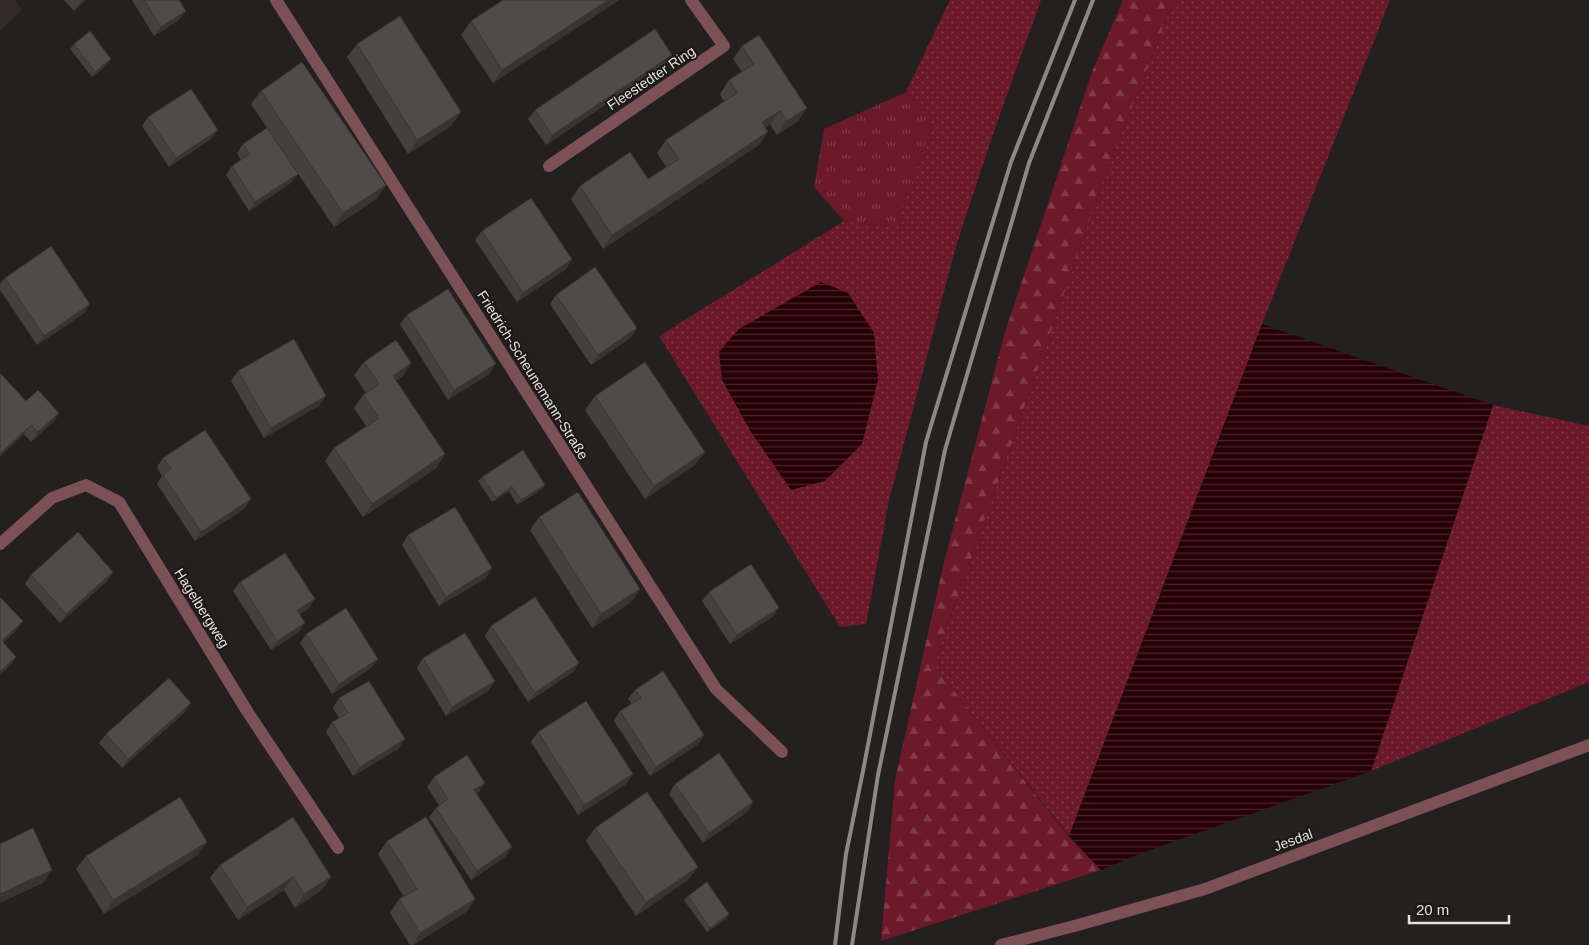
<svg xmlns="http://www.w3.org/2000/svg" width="1589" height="945" viewBox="0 0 1589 945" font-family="Helvetica,sans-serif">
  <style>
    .built { fill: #34292a }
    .grass { fill: url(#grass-dots) }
    .forest { fill: url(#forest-firs) }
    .park { fill: url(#park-tufts) }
    .water { fill: url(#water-rules) }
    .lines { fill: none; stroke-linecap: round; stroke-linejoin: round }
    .minor { stroke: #7c5155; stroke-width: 12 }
    .rail { stroke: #8c8888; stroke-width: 4 }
    .wall { fill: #454040 }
    .shaded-wall { fill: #383434 }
    .building { fill: #504b4b; stroke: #383434 }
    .labels { text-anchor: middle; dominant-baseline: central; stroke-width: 4; stroke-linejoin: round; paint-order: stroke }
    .street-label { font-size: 14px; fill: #e5e2e2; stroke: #1b1717 }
  </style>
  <defs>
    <pattern id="grass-dots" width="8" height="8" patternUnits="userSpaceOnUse" patternTransform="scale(1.25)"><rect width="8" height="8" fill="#6c192a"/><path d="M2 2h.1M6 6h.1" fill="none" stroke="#813a49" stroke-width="1.8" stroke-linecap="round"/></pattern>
    <pattern id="forest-firs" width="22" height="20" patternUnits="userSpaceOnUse" patternTransform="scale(1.25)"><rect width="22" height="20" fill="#6c192a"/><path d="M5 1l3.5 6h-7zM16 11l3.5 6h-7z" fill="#813a49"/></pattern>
    <pattern id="park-tufts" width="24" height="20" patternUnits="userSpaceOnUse" patternTransform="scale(1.25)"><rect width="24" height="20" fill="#6c192a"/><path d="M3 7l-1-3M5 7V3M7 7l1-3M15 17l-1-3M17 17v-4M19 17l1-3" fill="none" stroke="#813a49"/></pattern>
    <pattern id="water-rules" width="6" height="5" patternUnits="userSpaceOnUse" patternTransform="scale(1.25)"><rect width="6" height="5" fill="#270005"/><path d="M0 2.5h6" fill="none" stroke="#462529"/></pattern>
  </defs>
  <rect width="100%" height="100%" fill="#242020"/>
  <path class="built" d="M0,0H15L22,10L0,31Z"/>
  <g class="grass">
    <path d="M950,0H1041L994,131L956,246L889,500L866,624L840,627L659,336L844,221L895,228L933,124L906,92Z"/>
    <path d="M1174,0H1390L1262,324L1069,836L934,665L1109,165Z"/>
    <path d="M1493,405L1589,426V682L1371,771Z"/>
  </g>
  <path class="forest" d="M1123,0H1174L1109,165L934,665L1068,836L1101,870L881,941L895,780L944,562L1005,332L1092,72Z"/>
  <path class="park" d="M906,92L933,124L895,228L844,221L814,187L824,129Z"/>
  <g class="water">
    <path d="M821,282L848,293L874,333L878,380L862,444L825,481L791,490L751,432L722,380L719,352L739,329Z"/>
    <path d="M1262,324L1493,405L1371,771L1139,854L1101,870L1069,836Z"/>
  </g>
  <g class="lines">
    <g class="minor">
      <path d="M276,0L716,689L782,752"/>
      <path d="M549,166L724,46L691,0"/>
      <path d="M0,544L52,498L86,485L119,502L247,711L338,848"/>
      <path d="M1001,945L1078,925L1205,889L1589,745"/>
    </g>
    <g class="rail">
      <path d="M835,945L846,854L863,771L926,442L1011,162L1075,0"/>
      <path d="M852,945L878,775L945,450L1029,163L1093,0"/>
    </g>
  </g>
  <g class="wall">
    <path d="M64,0H85L74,11Z"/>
    <path d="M132,0H179V20L154,36Z"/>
    <path d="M619,0L493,83L461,35L471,21Z"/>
    <path d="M74,44L108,64L92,77L70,49Z"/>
    <path d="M357,44L451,126L408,154L347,57Z"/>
    <path d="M742,46L798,121L777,135L770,124L765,127L759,145L603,249L571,199L580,186L648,179L666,167L657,153L666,140L724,102L720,94L729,80L742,72L733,59Z"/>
    <path d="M665,64L546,145L528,119L535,110Z"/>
    <path d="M261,91L386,185L376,199L334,227L274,138L291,183L249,211L226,175L232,166L241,160L237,153L243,144L267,128L251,104Z"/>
    <path d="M148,117L211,139L169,167L142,126Z"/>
    <path d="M482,231L572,259L566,269L517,302L475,240Z"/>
    <path d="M5,278L90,304L83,314L37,345L0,290V284Z"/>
    <path d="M556,295L637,328L630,338L591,365L550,304Z"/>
    <path d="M407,315L489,374L448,400L400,324Z"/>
    <path d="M364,362L411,363L402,377L396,380L445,454L436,468L363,517L325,461L334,448L366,426L354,408L363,395L366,393L354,375Z"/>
    <path d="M238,371L320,405L264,438L231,381Z"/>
    <path d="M595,396L695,465L645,499L585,410Z"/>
    <path d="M26,401L59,413L53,422L31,442L24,434Z"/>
    <path d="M163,458L251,499L244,509L195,541L157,484L162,476L157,467Z"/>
    <path d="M482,477L545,485L542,489L517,505L509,491L492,502L478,481Z"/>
    <path d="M539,517L640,589L630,603L592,628L530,530Z"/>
    <path d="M408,535L492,568L486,578L439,606L402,545Z"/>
    <path d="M113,572L107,581L60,623L25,584L31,575Z"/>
    <path d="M240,582L308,609L300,614L299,632L271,650L233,591Z"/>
    <path d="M709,592L779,608L772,617L730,644L702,601Z"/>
    <path d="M491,626L579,663L573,672L528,702L485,636Z"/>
    <path d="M306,634L378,659L371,668L332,694L300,643Z"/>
    <path d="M423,658L495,681L488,691L446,716L417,668Z"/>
    <path d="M635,690L704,735L698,744L650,776L614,721L620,711L632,704L628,699Z"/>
    <path d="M339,698L398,749L353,776L326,732L332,722L339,718L333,708Z"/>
    <path d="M185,712L122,768L99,743L106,734Z"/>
    <path d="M538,732L633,774L626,784L578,815L531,742Z"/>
    <path d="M434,777L479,792L477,793L506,856L471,880L429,817L436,808L439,805L427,787Z"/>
    <path d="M675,784L753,802L747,812L703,843L669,794Z"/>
    <path d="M293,817L322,890L295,908L284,890L238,920L210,878L220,865Z"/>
    <path d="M595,828L688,880L636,916L586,841Z"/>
    <path d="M387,841L475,899L466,912L413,945H410L390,913L399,899L404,897L378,854Z"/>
    <path d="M207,842L198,855L104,914L76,869L86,856Z"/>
    <path d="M688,896L729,914L726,919L707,932L684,900Z"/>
  </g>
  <g class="shaded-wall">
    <path d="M82,0H85L74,11L81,1Z"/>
    <path d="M608,0H619L493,83L502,70Z"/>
    <path d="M186,11L179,20L154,36L161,27Z"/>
    <path d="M672,55L665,64L546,145L552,135Z"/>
    <path d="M111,59L108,64L92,77L95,72Z"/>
    <path d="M807,108L798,121L777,135L787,121Z"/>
    <path d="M780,111L770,124L753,136L762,122Z"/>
    <path d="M461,112L451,126L408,154L417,140Z"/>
    <path d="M218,130L211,139L169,167L176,158Z"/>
    <path d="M768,132L759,145L603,249L612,235Z"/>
    <path d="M298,174L291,183L249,211L255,202Z"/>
    <path d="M386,185L376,199L334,227L343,213Z"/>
    <path d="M572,259L566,269L517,302L523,293Z"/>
    <path d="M90,304L83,314L37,345L44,336Z"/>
    <path d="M637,328L630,338L591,365L598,355Z"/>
    <path d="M411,363L402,377L383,389L393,376Z"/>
    <path d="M496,364L489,374L448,400L454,390Z"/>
    <path d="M326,396L320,405L264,438L271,428Z"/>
    <path d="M59,413L53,422L31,442L38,432Z"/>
    <path d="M31,425L24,434L0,457V454Z"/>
    <path d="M705,452L695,465L645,499L654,486Z"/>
    <path d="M445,454L436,468L363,517L372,504Z"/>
    <path d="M545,485L542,489L517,505L521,500Z"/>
    <path d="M512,487L509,491L492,502L496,498Z"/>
    <path d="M251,499L244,509L195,541L201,532Z"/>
    <path d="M492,568L486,578L439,606L446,597Z"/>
    <path d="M113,572L107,581L60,623L66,614Z"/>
    <path d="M640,589L630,603L592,628L601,614Z"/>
    <path d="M315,599L308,609L291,620L297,610Z"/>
    <path d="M779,608L772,617L730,644L737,635Z"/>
    <path d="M23,621L16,631L0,646L2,641Z"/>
    <path d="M305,623L299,632L271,650L277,641Z"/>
    <path d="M16,657L10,666L0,675V672Z"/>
    <path d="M378,659L371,668L332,694L339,684Z"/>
    <path d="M579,663L573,672L528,702L535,693Z"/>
    <path d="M495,681L488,691L446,716L452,707Z"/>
    <path d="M191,703L185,712L122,768L128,759Z"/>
    <path d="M704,735L698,744L650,776L656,767Z"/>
    <path d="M405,739L398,749L353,776L360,767Z"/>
    <path d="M633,774L626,784L578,815L584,805Z"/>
    <path d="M485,783L479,792L468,799L474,790Z"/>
    <path d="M753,802L747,812L703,843L709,833Z"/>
    <path d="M207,842L198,855L104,914L113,900Z"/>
    <path d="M512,847L506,856L471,880L477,871Z"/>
    <path d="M698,867L688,880L636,916L646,902Z"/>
    <path d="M52,870L43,883L0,903V894Z"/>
    <path d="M293,877L284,890L238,920L247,907Z"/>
    <path d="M331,877L322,890L295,908L304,894Z"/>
    <path d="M475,899L466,912L412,945L420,933Z"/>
    <path d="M729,914L726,919L707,932L710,928Z"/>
  </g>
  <g class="building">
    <path d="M144,0H179L186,11L161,27Z"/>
    <path d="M503,0H608L502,70L471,21Z"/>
    <path d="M400,16L461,112L417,140L357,44Z"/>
    <path d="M655,29L672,55L552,135L535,110Z"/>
    <path d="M90,31L111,59L95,72L74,44Z"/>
    <path d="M759,35L807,108L787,121L780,111L762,122L768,132L612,235L580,186L630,152L648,179L679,159L666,140L737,93L729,80L754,64L742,46Z"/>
    <path d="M302,62L386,185L343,213L261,91Z"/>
    <path d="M191,89L218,130L176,158L148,117Z"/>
    <path d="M267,128L298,174L255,202L232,166L250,154L243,144Z"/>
    <path d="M531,198L572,259L523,293L482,231Z"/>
    <path d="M51,246L90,304L44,336L5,278Z"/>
    <path d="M595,267L637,328L598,355L556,295Z"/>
    <path d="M448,289L496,364L454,390L407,315Z"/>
    <path d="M294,339L326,396L271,428L238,371Z"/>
    <path d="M396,340L411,363L393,376L445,454L372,504L334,448L379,418L363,395L379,384L364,362Z"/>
    <path d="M645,362L705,452L654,486L595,396Z"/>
    <path d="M0,373L26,401L38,390L59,413L38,432L31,425L0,454Z"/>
    <path d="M205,430L251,499L201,532L163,475L171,469L163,458Z"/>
    <path d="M523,450L545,485L521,500L512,487L496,498L482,477Z"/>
    <path d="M578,492L640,589L601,614L539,517Z"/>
    <path d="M455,507L492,568L446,597L408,535Z"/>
    <path d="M78,532L113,572L66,614L31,575Z"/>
    <path d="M285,553L315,599L297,610L305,623L277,641L240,582Z"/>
    <path d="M751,564L779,608L737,635L709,592Z"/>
    <path d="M0,597L23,621L2,641L16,657L0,672Z"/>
    <path d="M535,597L579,663L535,693L491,626Z"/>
    <path d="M346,608L378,659L339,684L306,634Z"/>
    <path d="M465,633L495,681L452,707L423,658Z"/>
    <path d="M663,671L704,735L656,767L620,711L641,698L635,690Z"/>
    <path d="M169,678L191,703L128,759L106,734Z"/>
    <path d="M369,681L405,739L360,767L332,722L348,713L339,698Z"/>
    <path d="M586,701L633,774L584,805L538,732Z"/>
    <path d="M719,753L753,802L709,833L675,784Z"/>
    <path d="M467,755L485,783L474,790L512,847L477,871L436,808L448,799L434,777Z"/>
    <path d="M647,792L698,867L646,902L595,828Z"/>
    <path d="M180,797L207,842L113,900L86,856Z"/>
    <path d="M293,817L331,877L304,894L293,877L247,907L220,865Z"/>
    <path d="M426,817L475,899L420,933L399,899L417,889L387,841Z"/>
    <path d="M33,828L52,870L0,894V844Z"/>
    <path d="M707,882L729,914L710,928L688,896Z"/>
  </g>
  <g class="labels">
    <g class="street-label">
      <text transform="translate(651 78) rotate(-34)">Fleestedter Ring</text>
      <text transform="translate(533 375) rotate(58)">Friedrich-Scheunemann-Straße</text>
      <text transform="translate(202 608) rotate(58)">Hagelbergweg</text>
      <text transform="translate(1293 840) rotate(-20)">Jesdal</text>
    </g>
  </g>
  <path d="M1409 915v8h100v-8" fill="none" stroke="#e5e2e2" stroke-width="2.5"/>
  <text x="1416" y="915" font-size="15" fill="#e5e2e2" stroke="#1b1717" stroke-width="4" paint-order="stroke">20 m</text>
</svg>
